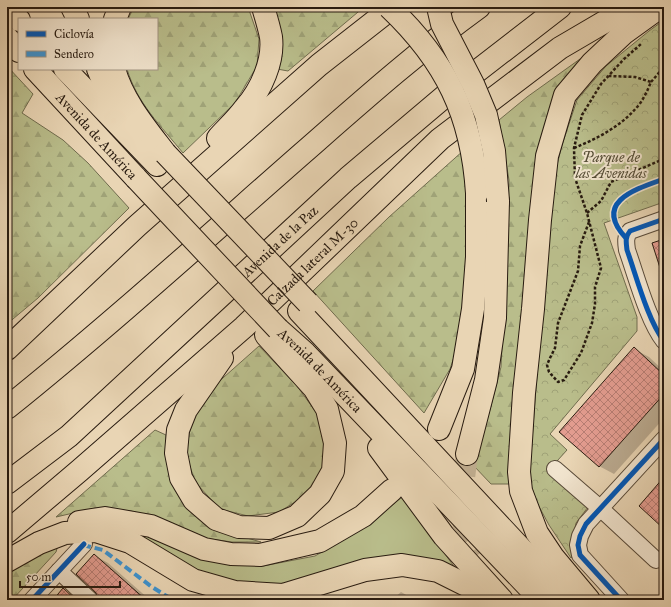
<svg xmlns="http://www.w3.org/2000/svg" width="671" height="607" viewBox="0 0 671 607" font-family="'IM FELL Great Primer',serif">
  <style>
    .green { fill: #b9bd8b; stroke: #706c4e }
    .forest { fill: url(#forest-firs); stroke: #706c4e }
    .park { fill: url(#park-crowns); stroke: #706c4e }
    .shadow { fill: #0003 }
    .building { fill: url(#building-cross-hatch); stroke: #281b10 }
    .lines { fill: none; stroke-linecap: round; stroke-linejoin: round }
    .highway-tunnel { stroke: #c2b093; stroke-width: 22; stroke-dasharray: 22 11; stroke-linecap: butt }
    .minor-casing { stroke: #584a39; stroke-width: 18 }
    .highway-casing { stroke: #281b10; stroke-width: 24 }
    .path { stroke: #281b10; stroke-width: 2.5; stroke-dasharray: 3 2; stroke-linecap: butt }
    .minor { stroke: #f1e4ce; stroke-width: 16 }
    .highway { stroke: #e9d5b4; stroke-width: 22 }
    .highway-bridge-casing { stroke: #281b10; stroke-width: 24; stroke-linecap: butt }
    .highway-bridge { stroke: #e9d5b4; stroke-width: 22 }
    .quiet { stroke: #3c94d3; stroke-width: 4; stroke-dasharray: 8 4; stroke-linecap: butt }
    .cycleway-casing { stroke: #f1e4ce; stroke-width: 8 }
    .cycleway { stroke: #0057b8; stroke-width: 5 }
    .labels { text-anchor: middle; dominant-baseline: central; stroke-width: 4; stroke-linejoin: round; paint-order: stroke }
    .street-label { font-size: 14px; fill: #281b10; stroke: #f1e4ce }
    .park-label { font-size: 14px; font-style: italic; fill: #544c35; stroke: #f1e4ce }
  </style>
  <defs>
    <pattern id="forest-firs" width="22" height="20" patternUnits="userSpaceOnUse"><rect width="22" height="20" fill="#b9bd8b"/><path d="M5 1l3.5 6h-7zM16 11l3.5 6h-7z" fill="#9fa277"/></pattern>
    <pattern id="park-crowns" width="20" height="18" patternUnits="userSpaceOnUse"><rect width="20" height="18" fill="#b9bd8b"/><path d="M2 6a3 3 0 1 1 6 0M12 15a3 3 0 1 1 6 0" fill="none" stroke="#9fa277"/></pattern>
    <pattern id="building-cross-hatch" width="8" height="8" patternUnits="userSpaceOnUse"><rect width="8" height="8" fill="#e39c90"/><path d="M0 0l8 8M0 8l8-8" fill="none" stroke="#b87e74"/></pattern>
  </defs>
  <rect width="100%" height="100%" fill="#e9d5b4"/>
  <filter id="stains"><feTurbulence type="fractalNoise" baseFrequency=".005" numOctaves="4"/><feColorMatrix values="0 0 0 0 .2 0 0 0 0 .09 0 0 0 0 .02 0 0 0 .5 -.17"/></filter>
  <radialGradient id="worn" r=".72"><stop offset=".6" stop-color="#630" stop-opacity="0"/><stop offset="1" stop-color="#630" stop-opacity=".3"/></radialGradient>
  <path class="green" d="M403,496L458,572L250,586L209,577L116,527L147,535L214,561L263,566L315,556L367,526Z"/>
  <g class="forest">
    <path d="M134,7H248L259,39L257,66L235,103L183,153C161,126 137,103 127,69H157V19H128Z"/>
    <path d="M272,7H364L288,71L277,69Z"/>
    <path d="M580,59L584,63L557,97L510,484H491L473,465L489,413L501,367L508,225L509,180L499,120L527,97Z"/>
    <path d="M7,66L33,94L22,113L63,140L88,163L129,208L38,298L7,324Z"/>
    <path d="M464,150L468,175L465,324L450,369L424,413L313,291L389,217Z"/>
    <path d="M259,346L297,386L318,415L327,439L325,464L308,494L279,512L248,516L220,509L195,482L186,454L192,416L215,385Z"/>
    <path d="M155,430L166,435V456L233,534L261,542H232L204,538L156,518L131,511L95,508L56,517Z"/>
    <path d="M58,545L56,552L12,600H7V572Z"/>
  </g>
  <path class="park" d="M664,20V202L604,223L637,317V331L550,434L567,450L548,471L588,507L576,523L572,547L574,555L571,558L549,525L536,501L529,478L545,273L556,169L562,145L577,100L606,66L649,31Z"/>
  <g class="shadow">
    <path d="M634,349L649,357L664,371V418L614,474L599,466Z"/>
    <path d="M94,555L108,563L150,600H100Z"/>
    <path d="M63,590L77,598L80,600H53Z"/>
    <path d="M401,592L415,600H392Z"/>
  </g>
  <g class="building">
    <path d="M664,239V274H662L652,243Z"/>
    <path d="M634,347L664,375V394L599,467L559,432Z"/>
    <path d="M664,477V529L639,506Z"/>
    <path d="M94,554L146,600H99L96,593L76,574Z"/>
    <path d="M63,588L76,600H53Z"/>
  </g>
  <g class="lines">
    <path class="highway-tunnel" d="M467,454L460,510L466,533L479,554"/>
    <g class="minor-casing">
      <g id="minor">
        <path d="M664,219L630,231C625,237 626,242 627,250C636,275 648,321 664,341"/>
        <path d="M555,469L600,508L656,560"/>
        <path d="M59,571L90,600"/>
        <path d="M32,600L84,544"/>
        <path d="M621,600L580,555L578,545L580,536L586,524L664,439"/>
      </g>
    </g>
    <g class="highway-casing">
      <g id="highway">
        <path d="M72,7L78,19"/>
        <path d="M7,8L19,20"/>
        <path d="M115,19L120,7"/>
        <path d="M7,38L19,51"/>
        <path id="s1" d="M35,69L136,178"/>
        <path d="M65,69L157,165"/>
        <path d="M98,69C105,88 117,107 130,122"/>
        <path d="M114,69C123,101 145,127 165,153"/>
        <path d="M218,138C227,128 237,119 245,108C261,90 274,61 271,37C269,27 266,17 263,7"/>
        <path d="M299,311L569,600"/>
        <path id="s2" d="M278,329L305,353L541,600"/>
        <path d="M7,349L137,226L319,65L393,7"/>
        <path d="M222,358L186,410L178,430L176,453L181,478L194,500L216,519L239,527L269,528L297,516L320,494L333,471L335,443L327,409L314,388L266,335"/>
        <path d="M7,408C109,326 206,238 304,152C361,102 417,52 479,7"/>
        <path d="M439,429L463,369L473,309L477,257V193"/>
        <path d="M379,448L444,536L502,600"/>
        <path d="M467,454L486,380L495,318L498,201"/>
        <path id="s3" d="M7,483L69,436L348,178L445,96L560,7"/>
        <path d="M79,522L105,518L151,526L204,549L231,554L260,555L320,541L363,516L392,490"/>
        <path id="s4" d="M7,532L79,471L244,327L440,139L560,48L630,7"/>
        <path d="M7,561L39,543L65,533L96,531L130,542L193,580L235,592L283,595L365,570L402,565L438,571L470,587L486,600"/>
        <path d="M589,600L553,557L537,533L521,491L519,472L524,393L533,309L540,220L547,156L565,95L592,63L624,33L660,7"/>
      </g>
    </g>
    <g class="path">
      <path d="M651,82L664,67"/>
      <path d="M574,148C599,138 625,124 641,102C645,96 648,89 651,82L635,77L609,76"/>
      <path d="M587,213L601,201L611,182L661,160L664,157"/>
      <path d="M589,222L580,246L578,271L558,323L555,348L550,358L547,365L549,372L558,382L564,380L581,353L592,323L595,304V287L601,268L587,213L575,178L574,148L582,115L601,84L623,60L641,44"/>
    </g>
    <use href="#minor" class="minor"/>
    <use href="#highway" class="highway"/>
    <g class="highway-bridge-casing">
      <g id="highway-bridge">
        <path d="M389,7C446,61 472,115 477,193"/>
        <path d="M438,7L442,24L473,84L486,115L494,151L498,201"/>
        <path d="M165,153L308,303"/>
        <path d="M136,178L278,329"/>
      </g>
    </g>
    <use href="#highway-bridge" class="highway-bridge"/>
    <path class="quiet" d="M83,545L103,550L152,587L173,600"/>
    <g class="cycleway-casing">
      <g id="cycleway">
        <path d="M664,219L630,231C625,237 626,242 627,250C636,275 648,321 664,341"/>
        <path d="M626,238C592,202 636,189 664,179"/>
        <path d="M32,600L84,544"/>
        <path d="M621,600L580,555L578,545L580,536L586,524L664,439"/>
      </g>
    </g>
    <use href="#cycleway" class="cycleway"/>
  </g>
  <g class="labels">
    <g class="street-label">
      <text stroke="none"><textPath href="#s1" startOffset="91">Avenida de América</textPath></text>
      <text stroke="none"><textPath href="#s3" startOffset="365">Avenida de la Paz</textPath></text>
      <text stroke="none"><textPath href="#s4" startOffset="408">Calzada lateral M-30</textPath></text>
      <text stroke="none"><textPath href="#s2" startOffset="59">Avenida de América</textPath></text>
    </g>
    <g class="park-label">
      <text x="611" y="157">Parque de<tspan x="611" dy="16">las Avenidas</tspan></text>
    </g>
  </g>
  <rect width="671" height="607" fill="none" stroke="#e9d5b4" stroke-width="24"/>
  <rect x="8" y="8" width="655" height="591" fill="none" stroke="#281b10" stroke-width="2"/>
  <rect x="12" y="12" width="647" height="583" fill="none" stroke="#281b10"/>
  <rect x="18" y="18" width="140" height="52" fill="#f1e4ce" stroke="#a19482"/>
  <rect x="26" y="31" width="20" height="6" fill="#0057b8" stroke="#a19482"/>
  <text x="54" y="38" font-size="12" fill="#281b10">Ciclovía</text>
  <rect x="26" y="51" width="20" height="6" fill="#3c94d3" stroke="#a19482"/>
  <text x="54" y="58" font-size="12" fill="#281b10">Sendero</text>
  <path d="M20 581v6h100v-6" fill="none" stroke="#281b10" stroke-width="2"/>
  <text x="26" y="581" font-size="12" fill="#281b10" stroke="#f1e4ce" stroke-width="3" paint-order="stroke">50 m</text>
  <rect width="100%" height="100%" filter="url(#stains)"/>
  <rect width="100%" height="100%" fill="url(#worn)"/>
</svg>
